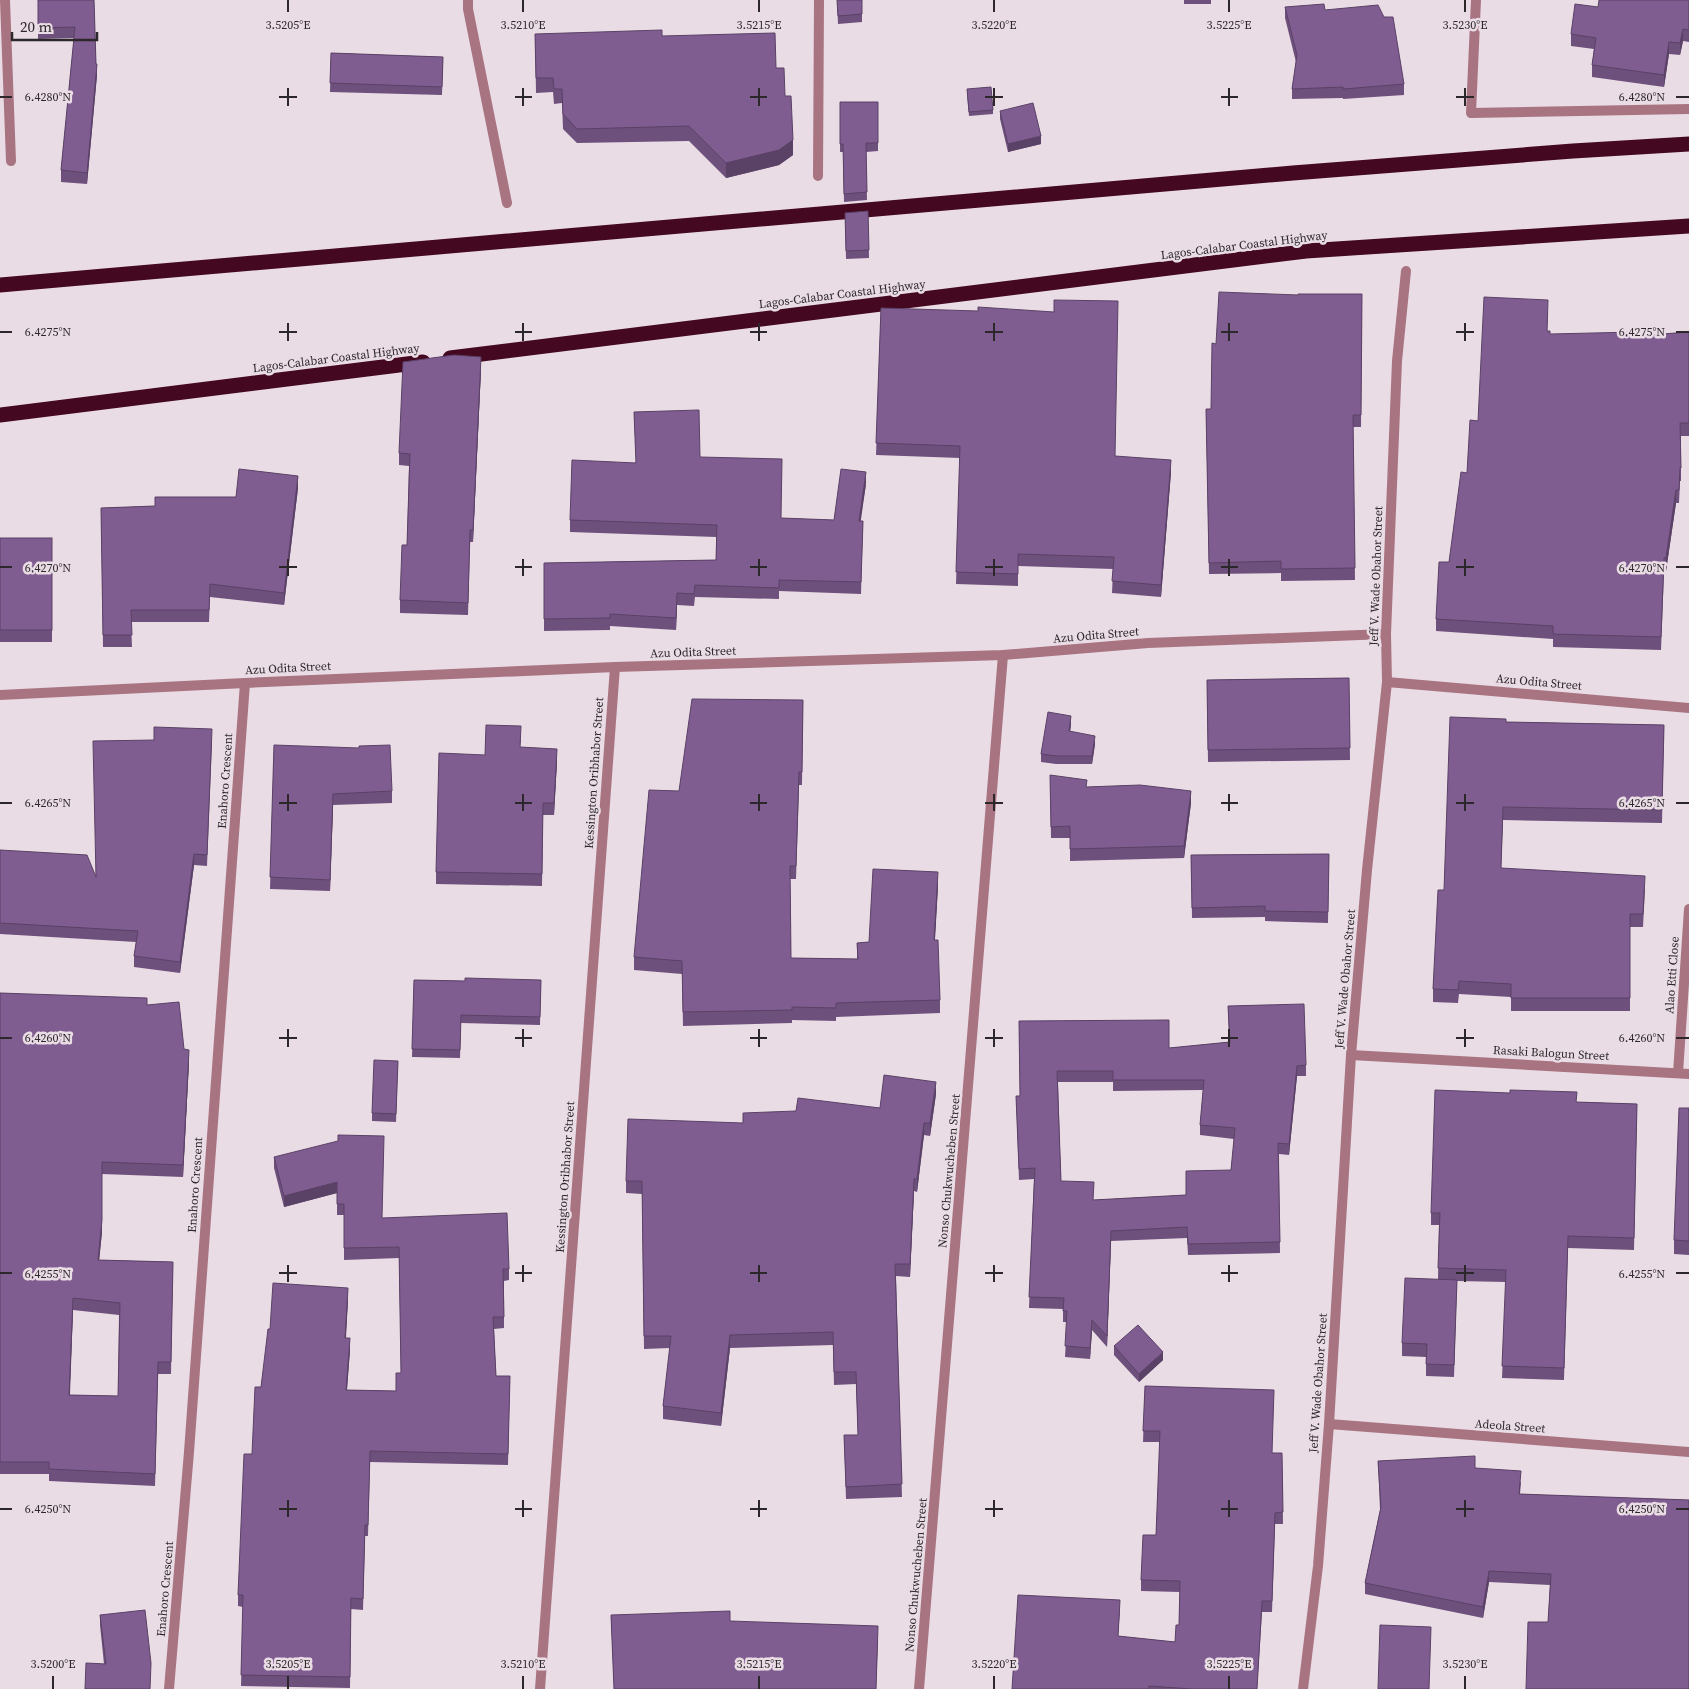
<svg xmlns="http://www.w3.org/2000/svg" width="1689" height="1689" viewBox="0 0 1689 1689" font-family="'Source Serif 4',serif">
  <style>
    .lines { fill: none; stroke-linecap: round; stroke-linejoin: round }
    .street { stroke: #a87482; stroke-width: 10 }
    .highway { stroke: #440921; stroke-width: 15 }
    .wall { fill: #6e507d; fill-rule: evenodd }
    .shaded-wall { fill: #5a4166 }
    .building { fill: #805d91; stroke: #5a4166; fill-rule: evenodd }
    .ticks { fill: none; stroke: #2c272a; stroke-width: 2 }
    .labels { text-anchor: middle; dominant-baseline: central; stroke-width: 5; stroke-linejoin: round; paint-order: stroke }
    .street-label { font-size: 12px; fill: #2c272a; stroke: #eadce5 }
    .ticks-label { font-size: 12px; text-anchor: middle; fill: #2c272a; stroke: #eadce5; stroke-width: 5; stroke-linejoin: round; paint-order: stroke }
  </style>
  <rect width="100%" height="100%" fill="#eadce5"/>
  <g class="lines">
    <g class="street">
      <path d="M5,0L11,161"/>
      <path d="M468,0V9L507,203"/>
      <path d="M1476,0L1471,113L1689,109"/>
      <path d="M818,176L819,0"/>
      <path d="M1387,682L1689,708"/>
      <path d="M0,695L245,683L615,667L1003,655L1148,643L1386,634"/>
      <path d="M1351,1055L1689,1074"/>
      <path d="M1678,1073L1689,909"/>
      <path d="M1329,1424L1689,1452"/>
      <path d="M169,1689L189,1452L245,683"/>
      <path d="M540,1689L615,667"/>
      <path d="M919,1689L1003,655"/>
      <path d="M1303,1689L1318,1566L1329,1424L1351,1055L1367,870L1387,682L1386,634L1397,361L1406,271"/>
    </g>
    <g class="highway">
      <path d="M0,285L1293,173L1573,151L1689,144"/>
      <path d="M450,358L1306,251L1689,226"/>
      <path d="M0,415L423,362"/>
    </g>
  </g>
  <g class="wall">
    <path d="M38,0H94L96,64L97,75L87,184L61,182V170L74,38L38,39Z"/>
    <path d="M837,0H862V22L838,24Z"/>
    <rect x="1184" y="0" width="27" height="4"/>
    <path d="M1689,0V42L1683,41L1680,55L1669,54L1664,87L1592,77V65L1594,49L1571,46V34L1598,7Z"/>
    <path d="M1285,7L1325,10L1404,84V95L1343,99V98L1292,99V89L1296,62L1285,18Z"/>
    <path d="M535,34L662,36L776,68L785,96L793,155L779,165L726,178L689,141L577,143L563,129L562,103L554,104L553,92L536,93Z"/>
    <path d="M331,53L443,57L442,95L330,92Z"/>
    <path d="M967,93L993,110V114L969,116Z"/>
    <path d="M840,102H878V151L866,152L867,200L844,202L843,152H840Z"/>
    <path d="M1000,111L1041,144L1008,152L1000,119Z"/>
    <path d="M868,211L869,258L846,259L845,213Z"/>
    <path d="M1362,294L1361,427H1353L1355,580L1281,581V573L1209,574L1206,409H1211L1216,344L1298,295Z"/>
    <path d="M881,308L1115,456L1171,472L1161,597L1112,593L1113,569L1018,566V586L956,584L960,458L876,455Z"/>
    <path d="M1548,312L1547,331L1550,334L1636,336L1689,332V436H1681V481H1680L1679,503H1676L1666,571H1664L1661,650L1553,647V639L1436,631V619L1449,562L1478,421Z"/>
    <path d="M481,369L473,542H470L468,615L400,613V600L407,545L409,466L399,465V453Z"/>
    <path d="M634,412L700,457L781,518L834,520L866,484L860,521H863L861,594L779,591V599L695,597L694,606L677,605L676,630L610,626V630L544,631V563L716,560V537L570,532V520L636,462Z"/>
    <path d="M298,488L284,605L210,597L209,622H131L132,647H103L101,508L155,506L236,497Z"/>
    <rect x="0" y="538" width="52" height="104"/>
    <path d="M1349,678L1350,760L1208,762L1207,680Z"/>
    <path d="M803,700L802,785H799L796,879H790L791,958L857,959V943L869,942L938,886L935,940L940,1000V1013L836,1017V1021L792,1020V1023L683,1026L682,974L634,970V957L679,791Z"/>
    <path d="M1506,722L1664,725L1662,823L1503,820L1501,868L1645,889L1643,927H1630V1011H1511V997L1459,994L1458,1003L1433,1002V989L1444,890Z"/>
    <path d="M1071,724L1070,732L1095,744L1092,764H1056L1041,762V754Z"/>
    <path d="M521,739L520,747L557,761L554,815H543L542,886L436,884V872L485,755Z"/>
    <path d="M212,741L207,866L194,865L180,973L134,967V956L136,942L0,934V850L96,877Z"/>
    <path d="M274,745L392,791V803L333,805L330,891L270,889Z"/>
    <path d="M1050,775L1087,787L1191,803L1184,858L1070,861V838H1051Z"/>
    <path d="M1329,854L1328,923L1265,921V917L1192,918L1191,855Z"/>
    <path d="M414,980L465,981L541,980L540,1025L461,1023L460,1058L412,1057Z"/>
    <path d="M0,993L147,1005L184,1049L189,1062L183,1177L102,1174V1232L99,1260L173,1262L171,1374H158L155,1486L49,1481V1474H0ZM73,1310L119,1315L118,1396L70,1395Z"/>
    <path d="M1228,1006L1306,1065V1076H1297L1289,1155L1279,1154L1280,1253L1188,1255L1187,1238L1111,1241L1107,1347L1092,1330L1090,1359L1065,1357L1067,1322H1063V1309L1029,1308L1034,1179L1019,1180L1016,1096H1020L1019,1021L1169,1048L1229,1042ZM1058,1082H1113V1091L1203,1090L1200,1125V1135L1234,1139L1231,1170L1186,1195L1094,1200L1061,1181Z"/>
    <path d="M398,1061L396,1122L372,1121V1113Z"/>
    <path d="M936,1094L930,1136L924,1135L917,1192L914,1191L910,1277L896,1276L902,1497L846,1499L844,1435H858L856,1384L834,1385L833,1345L730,1348L721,1426L663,1419V1406L670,1348L644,1349L642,1194L626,1193V1181L743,1123L796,1111L880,1108Z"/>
    <path d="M1577,1102L1637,1104L1634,1250L1568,1248L1564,1380L1502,1378L1506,1282L1457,1281L1454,1377L1426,1376V1357L1402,1356V1343L1438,1279L1439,1225H1431V1213Z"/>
    <path d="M1689,1108V1255L1674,1254V1240Z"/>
    <path d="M274,1157L382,1218L509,1269V1280L504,1281V1328L494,1329L496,1376H510L508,1465L370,1462L368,1536H365L363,1610L351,1609L350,1688L241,1686L243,1607L238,1606V1595L252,1454L261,1387L270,1329L348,1299L346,1338L350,1350L347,1390L396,1391L401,1373L399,1258L344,1260V1215H337V1193L284,1207L274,1168Z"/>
    <path d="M1114,1346L1163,1360L1139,1382L1114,1355Z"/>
    <path d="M1145,1386L1273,1453H1282L1283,1524H1275L1272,1612H1262L1257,1689H1012L1120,1611L1118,1636L1175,1642L1179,1625L1180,1592L1141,1591V1580L1156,1535L1160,1442H1143Z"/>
    <path d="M1378,1461L1475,1468L1521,1482L1520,1494L1689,1500L1548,1622L1550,1585L1489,1582L1483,1618L1365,1594V1583L1380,1510Z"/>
    <path d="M100,1615L151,1663L104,1664L100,1625Z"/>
    <path d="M611,1615L730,1621L878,1639L876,1689H614Z"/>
  </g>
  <g class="shaded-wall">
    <path d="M1683,29V41L1680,55V43Z"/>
    <path d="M1669,42V54L1664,87V75Z"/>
    <path d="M97,64V75L87,184V173Z"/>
    <path d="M1041,136V144L1008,152V144Z"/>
    <path d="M793,140V155L779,165L726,178V163Z"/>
    <path d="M481,357V369L473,542V530Z"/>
    <path d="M1171,460V472L1161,597V585Z"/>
    <path d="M866,472V484L859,533V521Z"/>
    <path d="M298,476V488L284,605V593Z"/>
    <path d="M1676,490V503L1666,571V558Z"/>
    <path d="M677,593V605L676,630V618Z"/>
    <path d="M1071,716V724L1069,740V731Z"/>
    <path d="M1095,736V744L1092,764V756Z"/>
    <path d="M557,749V761L554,815V803Z"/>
    <path d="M1191,791V803L1184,858V846Z"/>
    <path d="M333,794V805L330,891V880Z"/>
    <path d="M194,854V865L180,973V962Z"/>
    <path d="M938,872V886L934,953V940Z"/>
    <path d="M189,1050V1062L183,1177V1165Z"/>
    <path d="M1297,1066V1076L1289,1155V1144Z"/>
    <path d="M936,1082V1094L930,1136V1123Z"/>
    <path d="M924,1123V1135L917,1192V1179Z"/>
    <path d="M102,1162V1232L98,1272V1260Z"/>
    <path d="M914,1179V1191L910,1277V1264Z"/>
    <path d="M337,1182V1193L284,1207V1196Z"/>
    <path d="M1111,1231V1241L1107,1347V1336Z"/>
    <path d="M348,1288V1299L345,1349V1338Z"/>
    <path d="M73,1298V1310L69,1407V1395Z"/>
    <path d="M1092,1320V1330L1090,1359V1348Z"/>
    <path d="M730,1335V1348L721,1426V1413Z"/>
    <path d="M350,1338V1350L346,1401V1390Z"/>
    <path d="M1163,1352V1360L1139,1382V1374Z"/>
    <path d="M1489,1571V1582L1483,1618V1607Z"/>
  </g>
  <g class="building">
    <path d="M38,0H94L96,64H97L87,173L61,170L75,27L38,28Z"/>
    <path d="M837,0H862V14L838,16Z"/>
    <path d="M1599,0H1689V30L1683,29L1680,43L1669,42L1664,75L1592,65L1596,38L1571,34L1575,4L1598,7Z"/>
    <path d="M1324,4L1325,10L1378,5L1384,17H1393L1404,84L1343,89V87L1292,89L1297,55L1285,7Z"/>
    <path d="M662,30V36L775,33L776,68H784L785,96H791L793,140L779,150L726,163L689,126L577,129L563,114L562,89H554L553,78H536L535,34Z"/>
    <path d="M331,53L443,57L442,87L330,83Z"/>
    <path d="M991,87L993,110L969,112L967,89Z"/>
    <path d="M840,102H878V143H866L867,192L844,194L843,144H840Z"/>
    <path d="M1033,103L1041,136L1008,144L1000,111Z"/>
    <path d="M868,211L869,250L846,251L845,213Z"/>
    <path d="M1219,292L1298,295V294H1362L1361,415H1353L1355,568L1281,569V561L1209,563L1206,409H1211L1212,343L1216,344Z"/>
    <path d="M1484,297L1548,300L1547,331H1550V334L1636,332V336L1689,332V423H1680L1681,468H1680L1679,490H1676L1666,558H1664L1661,637L1553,634V626L1436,619L1439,562H1449L1461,472L1467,473L1470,420L1478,421Z"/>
    <path d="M1054,300L1118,301L1115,456L1171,460L1161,585L1112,581L1114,557L1018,554V574L956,572L960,446L876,443L881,308L978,311V307L1054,312Z"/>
    <path d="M454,355L481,357L473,530H470L468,603L400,600L402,545H407L410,454L399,453L403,362Z"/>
    <path d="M699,410L700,457L782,459L781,518L834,520L841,469L866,472L859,521H863L861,582L779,580V588L695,585L694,594L677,593L676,618L610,614V618L544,619V563L716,560L717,525L570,520L572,460L636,463L634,412Z"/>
    <path d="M239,469L298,476L284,593L210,584L209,610H131L132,635H103L101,508L155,506V497H236Z"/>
    <rect x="0" y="538" width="52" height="92"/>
    <path d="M1349,678L1350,748L1208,750L1207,680Z"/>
    <path d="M692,699L803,700L802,772H799L796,866H790L791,958L858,959L857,943L869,942L873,869L938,872L934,940H938L940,1000L836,1003V1008L792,1007V1010L683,1012L682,961L634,957L649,790L679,791Z"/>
    <path d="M1048,712L1071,716L1069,731L1095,736L1092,756H1056L1041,754Z"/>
    <path d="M1450,717L1506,719V722L1664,725L1662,810L1503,807L1501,868L1645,876L1643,914H1630V998H1511V984L1459,981L1458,990L1433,989L1438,890H1444Z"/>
    <path d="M486,725L521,726L520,747L557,749L554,803H543L542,874L436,872L439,753L485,755Z"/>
    <path d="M154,727L212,729L207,855L194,854L180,962L134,956L138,931L0,923V850L87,855L96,877L93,741L154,740Z"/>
    <path d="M274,745L359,748V746L390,745L392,791L333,794L330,880L270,877Z"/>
    <path d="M1050,775L1087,780L1086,787L1140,785L1191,791L1184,846L1070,849V826L1051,827Z"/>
    <path d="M1329,854L1328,912L1265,911V906L1192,908L1191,855Z"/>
    <path d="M465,978L541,980L540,1017L461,1015L460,1050L412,1049L414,980L465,981Z"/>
    <path d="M0,993L147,998V1005L179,1002L184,1049L189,1050L183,1165L102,1162V1220L98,1260L173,1262L171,1362H158L155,1474L49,1469V1462H0ZM73,1298L120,1303L118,1396L69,1395Z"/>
    <path d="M1304,1004L1306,1065L1297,1066L1289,1144L1278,1143L1280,1242L1188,1244L1187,1227L1111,1231L1107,1336L1092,1320L1090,1348L1065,1346L1067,1311H1063L1064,1298L1029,1297L1035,1168L1019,1169L1016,1096H1020L1019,1021L1169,1020V1048L1230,1042L1228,1006ZM1057,1071H1113V1080H1204L1200,1125L1235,1128L1231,1170L1186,1171V1195L1093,1200L1094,1182L1061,1181Z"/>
    <path d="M374,1060L398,1061L396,1114L372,1113Z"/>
    <path d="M884,1075L936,1082L930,1123H924L917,1179H914L910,1264H895L902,1484L846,1487L844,1435H858L856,1372H834L833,1332L730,1335L721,1413L663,1406L671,1336H644L642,1181H626L628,1119L743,1123V1113L796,1111L798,1098L880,1108Z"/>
    <path d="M1435,1090L1510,1093V1090L1577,1092L1576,1102L1637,1104L1634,1238L1568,1236L1564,1368L1502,1366L1506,1270L1438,1268L1440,1213H1431Z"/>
    <path d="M1679,1108H1689V1241L1674,1240Z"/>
    <path d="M338,1135L384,1136L382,1218L507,1213L509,1269H503L504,1317H493L496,1376H510L508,1454L370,1451L368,1525H365L363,1599L351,1598L350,1677L241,1675L243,1595H238L244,1454H252L255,1387H261L268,1329H270L273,1283L348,1288L345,1338H350L346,1390L396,1391V1373H401L399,1247L344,1248V1204H337V1182L284,1196L274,1157L338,1141Z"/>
    <path d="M1405,1278L1457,1280L1454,1365L1426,1364L1427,1344L1402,1343Z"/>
    <path d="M1138,1325L1163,1352L1139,1374L1114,1346Z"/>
    <path d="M1145,1386L1274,1390L1272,1453H1282L1283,1512L1275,1513L1272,1601H1262L1257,1689H1192L1149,1686V1689H1012L1018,1595L1120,1600L1118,1636L1175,1642L1176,1625H1179L1180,1581L1141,1580L1143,1535H1156L1160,1431H1143Z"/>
    <path d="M1475,1456V1468L1521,1471L1519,1494L1689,1500V1689H1526L1528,1622H1548L1551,1574L1489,1571L1483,1607L1365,1583L1381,1507L1378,1461Z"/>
    <path d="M145,1610L151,1663L150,1689H85L86,1663L106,1664L100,1615Z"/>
    <path d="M730,1611V1621L878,1626L876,1689H614L611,1615Z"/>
    <path d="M1380,1625L1431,1627L1429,1689H1378Z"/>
  </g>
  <path class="ticks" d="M288,0V12M523,0V12M759,0V12M994,0V12M1229,0V12M1465,0V12M288,88V106M523,88V106M759,88V106M994,88V106M1229,88V106M1465,88V106M0,97H12M279,97H297M515,97H532M750,97H767M985,97H1003M1221,97H1238M1456,97H1474M1676,97H1689M288,323V341M523,323V341M759,323V341M994,323V341M1229,323V341M1465,323V341M0,332H12M279,332H297M515,332H532M750,332H767M985,332H1003M1221,332H1238M1456,332H1474M1676,332H1689M288,559V576M523,559V576M759,559V576M994,559V576M1229,559V576M1465,559V576M0,567H12M279,567H297M515,567H532M750,567H767M985,567H1003M1221,567H1238M1456,567H1474M1676,567H1689M288,794V811M523,794V811M759,794V811M994,794V811M1229,794V811M1465,794V811M0,803H12M279,803H297M515,803H532M750,803H767M985,803H1003M1221,803H1238M1456,803H1474M1676,803H1689M288,1029V1047M523,1029V1047M759,1029V1047M994,1029V1047M1229,1029V1047M1465,1029V1047M0,1038H12M279,1038H297M515,1038H532M750,1038H767M985,1038H1003M1221,1038H1238M1456,1038H1474M1676,1038H1689M288,1265V1282M523,1265V1282M759,1265V1282M994,1265V1282M1229,1265V1282M1465,1265V1282M0,1273H12M279,1273H297M515,1273H532M750,1273H767M985,1273H1003M1221,1273H1238M1456,1273H1474M1676,1273H1689M288,1500V1517M523,1500V1517M759,1500V1517M994,1500V1517M1229,1500V1517M1465,1500V1517M0,1509H12M279,1509H297M515,1509H532M750,1509H767M985,1509H1003M1221,1509H1238M1456,1509H1474M1676,1509H1689M53,1676V1689M288,1676V1689M523,1676V1689M759,1676V1689M994,1676V1689M1229,1676V1689M1465,1676V1689"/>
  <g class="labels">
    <g class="street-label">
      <text transform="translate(1244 245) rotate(-7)">Lagos-Calabar Coastal Highway</text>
      <text transform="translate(842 294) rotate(-7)">Lagos-Calabar Coastal Highway</text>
      <text transform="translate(336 358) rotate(-7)">Lagos-Calabar Coastal Highway</text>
      <text transform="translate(1376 576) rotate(-88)">Jeff V. Wade Obahor Street</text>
      <text transform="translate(1096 635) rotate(-5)">Azu Odita Street</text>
      <text transform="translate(693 652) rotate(-2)">Azu Odita Street</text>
      <text transform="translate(288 668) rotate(-3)">Azu Odita Street</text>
      <text transform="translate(1539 682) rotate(5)">Azu Odita Street</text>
      <text transform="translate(594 773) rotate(-86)">Kessington Oribhabor Street</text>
      <text transform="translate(225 781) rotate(-86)">Enahoro Crescent</text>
      <text transform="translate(1672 975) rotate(-86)">Alao Etti Close</text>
      <text transform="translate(1345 979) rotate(-85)">Jeff V. Wade Obahor Street</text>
      <text transform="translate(1551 1053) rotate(3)">Rasaki Balogun Street</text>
      <text transform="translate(949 1171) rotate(-85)">Nonso Chukwucheben Street</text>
      <text transform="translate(565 1177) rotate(-86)">Kessington Oribhabor Street</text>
      <text transform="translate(195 1185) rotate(-86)">Enahoro Crescent</text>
      <text transform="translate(1318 1383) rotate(-86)">Jeff V. Wade Obahor Street</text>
      <text transform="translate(1510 1426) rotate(4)">Adeola Street</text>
      <text transform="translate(916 1575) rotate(-85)">Nonso Chukwucheben Street</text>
      <text transform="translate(165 1589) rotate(-85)">Enahoro Crescent</text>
    </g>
  </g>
  <g class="ticks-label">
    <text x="288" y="29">3.5205°E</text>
    <text x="523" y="29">3.5210°E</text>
    <text x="759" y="29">3.5215°E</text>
    <text x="994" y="29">3.5220°E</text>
    <text x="1229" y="29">3.5225°E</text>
    <text x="1465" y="29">3.5230°E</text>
    <text x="48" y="101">6.4280°N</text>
    <text x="1642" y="101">6.4280°N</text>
    <text x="48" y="336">6.4275°N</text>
    <text x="1642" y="336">6.4275°N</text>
    <text x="48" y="572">6.4270°N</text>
    <text x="1642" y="572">6.4270°N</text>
    <text x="48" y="807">6.4265°N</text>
    <text x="1642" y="807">6.4265°N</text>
    <text x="48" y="1042">6.4260°N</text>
    <text x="1642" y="1042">6.4260°N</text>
    <text x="48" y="1278">6.4255°N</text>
    <text x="1642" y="1278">6.4255°N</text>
    <text x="48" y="1513">6.4250°N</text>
    <text x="1642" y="1513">6.4250°N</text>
    <text x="53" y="1668">3.5200°E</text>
    <text x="288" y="1668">3.5205°E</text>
    <text x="523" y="1668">3.5210°E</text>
    <text x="759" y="1668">3.5215°E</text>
    <text x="994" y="1668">3.5220°E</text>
    <text x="1229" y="1668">3.5225°E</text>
    <text x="1465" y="1668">3.5230°E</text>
  </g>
  <path d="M12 32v8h85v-8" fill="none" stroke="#2c272a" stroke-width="2.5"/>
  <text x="20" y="32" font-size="15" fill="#2c272a" stroke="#eadce5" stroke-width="4" paint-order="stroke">20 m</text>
</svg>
